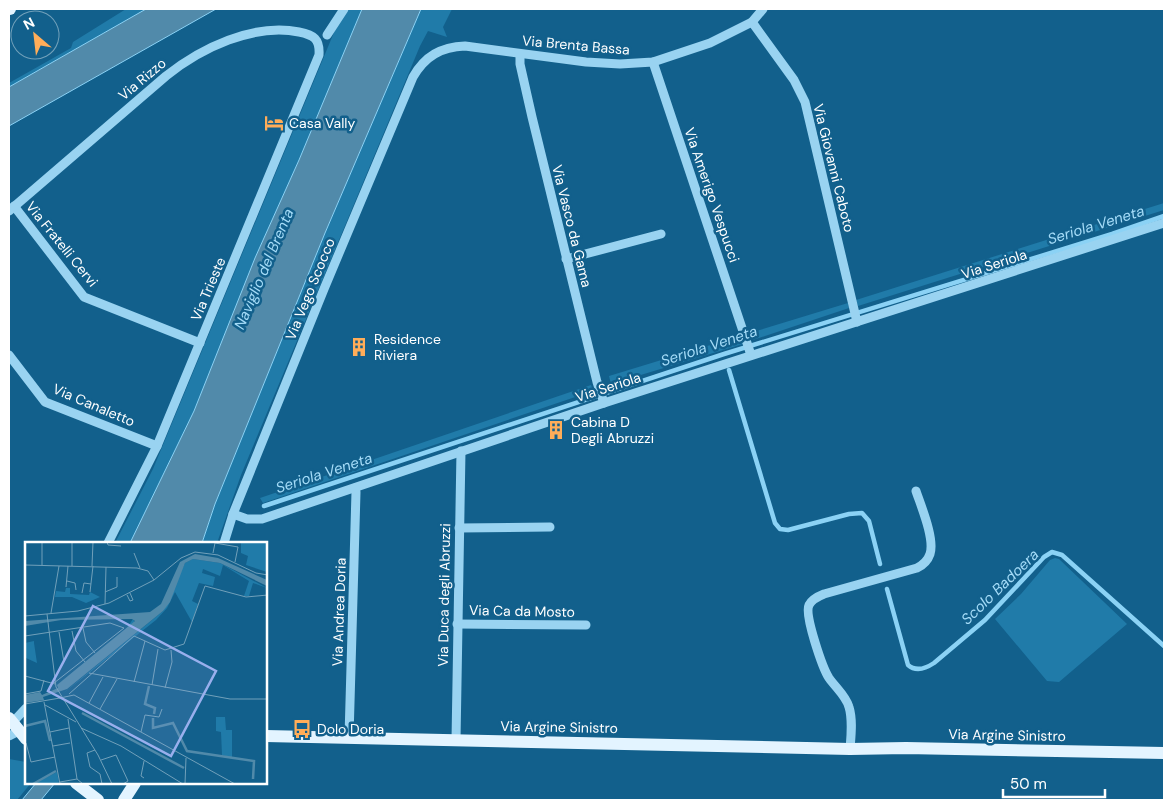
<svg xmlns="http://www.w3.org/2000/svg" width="1173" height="809" viewBox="0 0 1173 809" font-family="'DM Sans',sans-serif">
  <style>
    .green { fill: #207ba9 }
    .water { fill: #518aaa; stroke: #8bd2f5 }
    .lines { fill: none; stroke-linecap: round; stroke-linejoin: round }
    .stream { stroke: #8bd2f5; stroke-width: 4.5 }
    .minor { stroke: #99d3f1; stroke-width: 9 }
    .major { stroke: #e3f4ff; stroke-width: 12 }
    .labels { text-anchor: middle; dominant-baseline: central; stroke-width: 5; stroke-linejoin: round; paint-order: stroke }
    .street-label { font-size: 14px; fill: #fff; stroke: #12608c }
    .poi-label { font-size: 14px; fill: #fff; stroke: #12608c; text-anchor: start }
    .water-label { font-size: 15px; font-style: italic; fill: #a5dcf8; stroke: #12608c }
    .inset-river { fill: none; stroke: #518aaa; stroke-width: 2.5 }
    .inset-road { fill: none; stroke: #71a0ba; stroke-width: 1 }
    .view { fill: #99afed; fill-opacity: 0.15; stroke: #99afed; stroke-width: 2.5 }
    .inset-edge { fill: none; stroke: #fff; stroke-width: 2.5 }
  </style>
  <rect width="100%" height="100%" fill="#12608c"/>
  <g class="green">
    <path d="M126,9H146L9,87V83L71,48L73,42Z"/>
    <path d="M348,9H362L299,160L255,258L194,411L130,543H115L153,469L335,30Z"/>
    <path d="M421,9H452L443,27L447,37L428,31L420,46L241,475L217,543H202L215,504L325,233Z"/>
    <path d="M1164,203V210L858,306L856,300Z"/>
    <path d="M848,303L849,308L753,340L750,333Z"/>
    <path d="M740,336L743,344L611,384L609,376Z"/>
    <path d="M591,385L593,391L263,503L260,498Z"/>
    <path d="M1055,558L1059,559L1127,624L1059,682L1047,681L995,619L1021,594L1050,560Z"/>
    <path d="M9,759L26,762V783H31L17,800H9Z"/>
  </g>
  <g class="water">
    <path d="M146,9H216L9,126V87Z"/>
    <path d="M362,9H421L325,233L215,504L202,543H130L194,411L255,258L299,160Z"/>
    <path d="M36,783H55L41,800H22Z"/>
  </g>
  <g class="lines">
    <g class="stream">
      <path d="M729,370L775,523L780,529L788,530L849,514L862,513L869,521L880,564"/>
      <path d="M264,506L724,354L1112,234L1164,216"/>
      <path d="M887,589L908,665C916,672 925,669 934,663L985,620L1044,557L1052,552L1062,555L1164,646"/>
    </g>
    <g class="minor">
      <path d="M752,22L794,80L805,102L857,322"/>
      <path d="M327,35L344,9"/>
      <path d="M520,55V64L532,117L597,382L604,403"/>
      <path d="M653,62L751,355"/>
      <path d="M14,206L84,297L200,343"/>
      <path d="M9,211L166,76C201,48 253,23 299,32C314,35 320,39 319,55L157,446L108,543"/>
      <path d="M566,259L661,234"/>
      <path d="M9,355L45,402L157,446"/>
      <path d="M233,514L247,519H262L604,403L1164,223"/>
      <path d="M459,528L550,527"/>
      <path d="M224,543L233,514L324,289L413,77C425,56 441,47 465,46L586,62L620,64L653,62L710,43L752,22L763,9"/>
      <path d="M457,624L586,625"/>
      <path d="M12,723L26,708"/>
      <path d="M9,736L19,731"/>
      <path d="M349,737L356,492L355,488"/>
      <path d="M456,740L461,451"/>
      <path d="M850,749C851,736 853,720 849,707C846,696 836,688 829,678C823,669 804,615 809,605C812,599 819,596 824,594L917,568C923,565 928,560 930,554C935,539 921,506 916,491"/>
    </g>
    <g class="major">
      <path d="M9,9H10"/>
      <path d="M9,718L26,739"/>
      <path d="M266,736L850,749L906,748L1164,753"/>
      <path d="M76,783L98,800"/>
      <path d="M124,800L135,783"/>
    </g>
  </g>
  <defs>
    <g id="hotel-bare" transform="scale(1.5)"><path d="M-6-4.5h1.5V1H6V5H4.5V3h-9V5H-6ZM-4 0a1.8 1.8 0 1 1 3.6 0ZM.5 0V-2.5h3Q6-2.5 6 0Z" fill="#ffad59" stroke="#12608c" stroke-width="2.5" paint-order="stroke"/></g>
    <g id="building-bare" transform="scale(1.5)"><path d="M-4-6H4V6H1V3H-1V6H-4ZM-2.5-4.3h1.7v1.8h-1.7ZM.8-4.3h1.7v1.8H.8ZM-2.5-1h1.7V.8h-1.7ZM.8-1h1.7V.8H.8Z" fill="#ffad59" stroke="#12608c" stroke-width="2.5" paint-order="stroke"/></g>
    <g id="bus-bare" transform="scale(1.5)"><path d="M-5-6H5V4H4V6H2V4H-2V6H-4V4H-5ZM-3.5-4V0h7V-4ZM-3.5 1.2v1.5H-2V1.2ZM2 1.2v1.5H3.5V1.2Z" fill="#ffad59" stroke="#12608c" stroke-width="2.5" paint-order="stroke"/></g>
  </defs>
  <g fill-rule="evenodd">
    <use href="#hotel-bare" x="274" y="123"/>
    <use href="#building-bare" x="359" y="347"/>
    <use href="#building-bare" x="556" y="430"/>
    <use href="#bus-bare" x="302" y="729"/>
  </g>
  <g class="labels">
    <g class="street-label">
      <text transform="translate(576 45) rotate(5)">Via Brenta Bassa</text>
      <text transform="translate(142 79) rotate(-40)">Via Rizzo</text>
      <text transform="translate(834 168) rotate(76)">Via Giovanni Caboto</text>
      <text transform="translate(712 195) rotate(71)">Via Amerigo Vespucci</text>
      <text transform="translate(572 226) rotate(76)">Via Vasco da Gama</text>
      <text transform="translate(62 244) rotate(51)">Via Fratelli Cervi</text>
      <text transform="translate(994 264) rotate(-18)">Via Seriola</text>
      <text transform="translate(208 289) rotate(-67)">Via Trieste</text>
      <text transform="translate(310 289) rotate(-68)">Via Vego Scocco</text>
      <text transform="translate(608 387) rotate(-18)">Via Seriola</text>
      <text transform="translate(94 405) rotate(23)">Via Canaletto</text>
      <text transform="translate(444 595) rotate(-89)">Via Duca degli Abruzzi</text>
      <text transform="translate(522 611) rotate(1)">Via Ca da Mosto</text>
      <text transform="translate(339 612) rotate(-88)">Via Andrea Doria</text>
      <text transform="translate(559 727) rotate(1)">Via Argine Sinistro</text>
      <text transform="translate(1007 735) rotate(1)">Via Argine Sinistro</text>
    </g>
    <g class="poi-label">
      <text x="289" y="123">Casa Vally</text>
      <text x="374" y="339">Residence<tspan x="374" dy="16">Riviera</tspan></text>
      <text x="571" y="422">Cabina D<tspan x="571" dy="16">Degli Abruzzi</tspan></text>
      <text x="317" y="729">Dolo Doria</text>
    </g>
    <g class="water-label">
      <text transform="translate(1096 225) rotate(-17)">Seriola Veneta</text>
      <text transform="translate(264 269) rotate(-67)">Naviglio del Brenta</text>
      <text transform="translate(709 346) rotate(-18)">Seriola Veneta</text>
      <text transform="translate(324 473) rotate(-18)">Seriola Veneta</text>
      <text transform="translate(1000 587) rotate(-44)">Scolo Badoera</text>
    </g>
  </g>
  <g transform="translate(25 542)">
    <rect width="242" height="242" fill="#12608c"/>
    <path d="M216,0H242V30L221,23L223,14L216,11ZM168,17L195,21L242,46L228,41L224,54H219L224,39L198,23L195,34L178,27L177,31L190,35L188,44L174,41L167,59L173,62L167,80L150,50L142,66L131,78L36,153L138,69L160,21ZM41,46H45V52L64,53L65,50L75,55L61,61L47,55H30L31,49L40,50ZM108,77L110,81L104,87L32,143L102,86ZM9,99V101L12,121L1,116L0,101ZM191,175H200L201,188H207V216L197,213L196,190L191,189ZM32,230L34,241L9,242Z" fill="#207ba9"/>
    <path d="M170,12L193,16L242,38V44L195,21L168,17L160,21L145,60L138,69L42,147L18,155L19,158L0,161V153L15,150L17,153L33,146L32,143L110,79L107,77L36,78L0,84V79L125,70L136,62L155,20Z" fill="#518aaa"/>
    <path class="inset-river" d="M124,144L120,162L130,166L129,172M57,171L159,226M128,176V186L148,181L162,209L229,219L228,237M0,184L20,179L25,199M8,242L31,229"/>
    <path class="inset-road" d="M82,0L83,3L96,4M109,11L115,26M188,11L190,1L213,5L210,20M0,23L112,26L123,29L129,38M17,23V0M47,24V0M67,24L68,0M42,39L50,41L51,48M41,45L43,24M65,50L68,24M80,50L92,45V35M57,51L59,41L66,42M102,53L105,59L108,58L105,51M80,62L81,25M26,71L34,24M22,72L31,145L73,213L87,242M0,74L53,69L84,61L129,38L156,16L170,10L193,13L231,31L243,33M58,86L61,100L70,111M47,89L51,109L60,120M34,90L39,120M0,94L85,81L99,86L29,141M64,131L205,157H243M0,134L30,142M109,140L120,99M127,143L133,107M140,146L147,120L146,108M0,152L16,149L19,138M44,152L109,94L140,108L159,102L180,44L221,55L243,53M35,156L49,153L210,242M19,160L35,242M64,161L78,135M0,162L35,156M20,163L51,180M75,167L92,137M43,177L52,237M56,186L96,204L158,242M25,190L44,186M116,190L120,173L134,175L137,167M1,201L6,220L30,215M28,204L45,201M70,208L62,211L65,225L75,232L77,242M76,218L91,213L103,239L98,242M119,219L116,234L119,236M35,240L52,237L58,242M160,242L161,216"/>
    <path class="view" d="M68,64L191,129L146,214L23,149Z"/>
    <rect width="242" height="242" class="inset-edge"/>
  </g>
  <rect width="1173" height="809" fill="none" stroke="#ffffff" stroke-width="20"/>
  <g transform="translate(35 35) rotate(332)"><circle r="24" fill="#12608c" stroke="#71a0ba"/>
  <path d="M0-4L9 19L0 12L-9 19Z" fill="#ffad59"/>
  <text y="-8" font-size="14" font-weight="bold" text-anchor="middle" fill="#ffffff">N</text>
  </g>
  <path d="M1003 789v8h102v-8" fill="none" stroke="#ffffff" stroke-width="2.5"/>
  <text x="1010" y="789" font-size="15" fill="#ffffff" stroke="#12608c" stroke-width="4" paint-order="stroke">50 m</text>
</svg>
